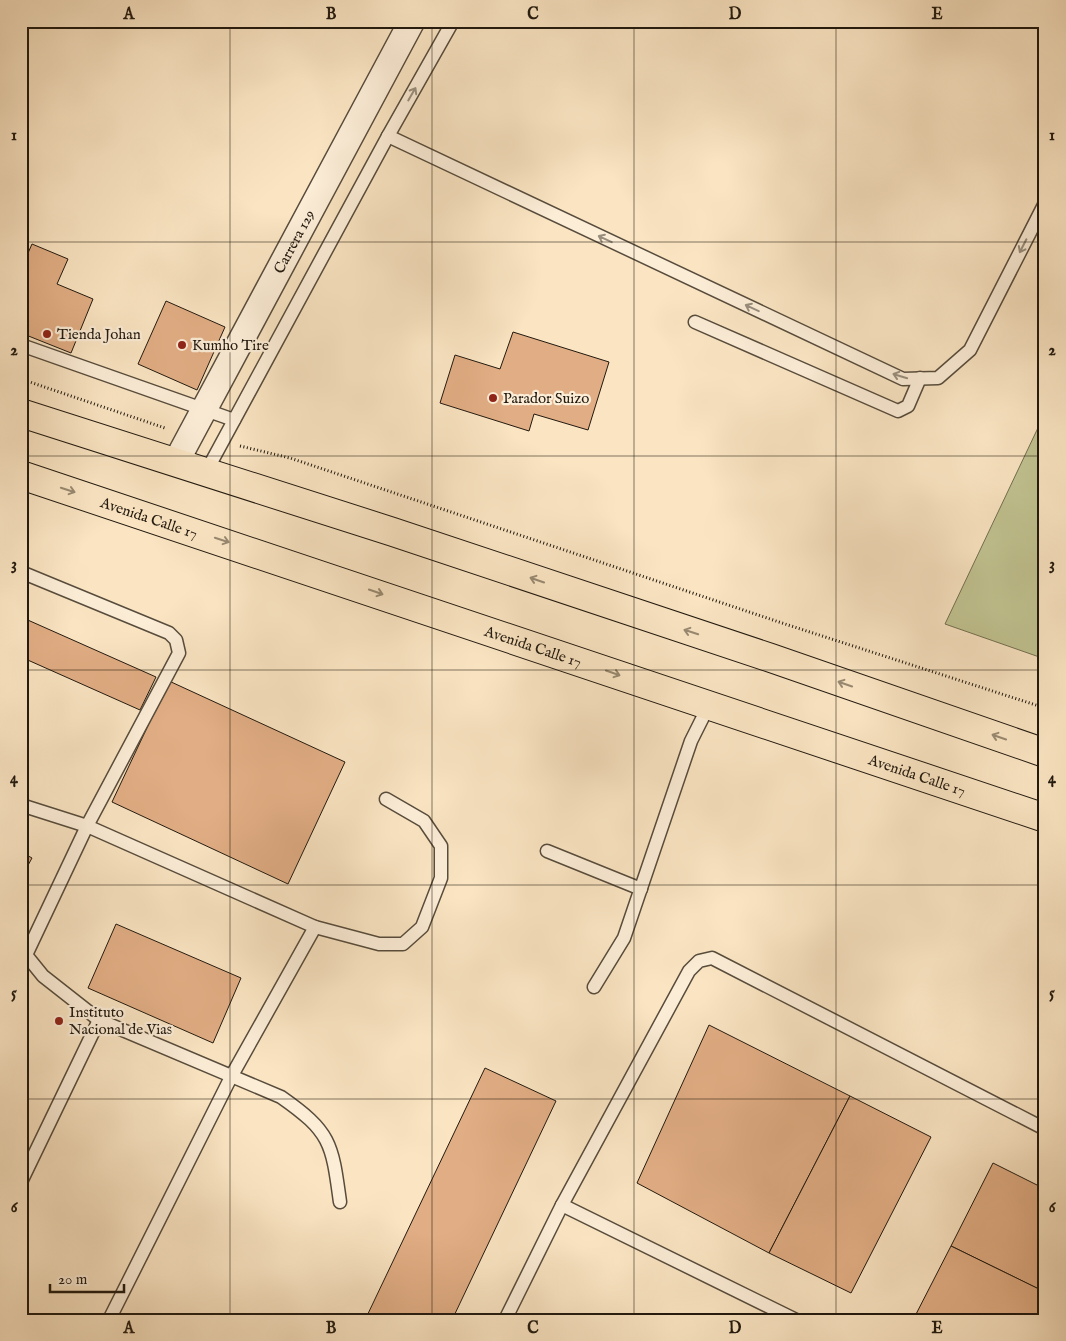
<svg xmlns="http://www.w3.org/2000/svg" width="1066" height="1341" viewBox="0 0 1066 1341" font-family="'IM FELL English',serif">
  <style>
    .green { fill: #c1c391; stroke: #716e50 }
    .building { fill: #e1ad84; stroke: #21190f }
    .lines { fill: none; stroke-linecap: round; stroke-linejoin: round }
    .service-casing { stroke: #574c3c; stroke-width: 15 }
    .minor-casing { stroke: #574c3c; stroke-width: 28 }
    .primary-casing { stroke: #21190f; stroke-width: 30 }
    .path { stroke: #21190f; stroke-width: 3; stroke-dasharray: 1 2.5; stroke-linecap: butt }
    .service { stroke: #fcedd7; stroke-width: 12 }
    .minor { stroke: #fcedd7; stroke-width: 25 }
    .primary { stroke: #fae4c2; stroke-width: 28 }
    .oneway { stroke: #998e7d }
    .oneway2 { stroke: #988971 }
    .grid { fill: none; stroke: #21190f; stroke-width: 1; stroke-opacity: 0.55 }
    .poi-dot { fill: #8f2418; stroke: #fcedd7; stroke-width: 2 }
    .labels { text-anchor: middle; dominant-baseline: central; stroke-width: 4.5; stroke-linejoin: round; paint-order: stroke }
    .street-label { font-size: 15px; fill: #21190f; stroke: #fcedd7 }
    .poi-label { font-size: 15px; fill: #21190f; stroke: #fcedd7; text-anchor: start }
    .neatline { fill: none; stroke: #21190f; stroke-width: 2 }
    .grid-label { font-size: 16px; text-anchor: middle; font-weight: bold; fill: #21190f }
  </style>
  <rect width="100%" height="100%" fill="#fae4c2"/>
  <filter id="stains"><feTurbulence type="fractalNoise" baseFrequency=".004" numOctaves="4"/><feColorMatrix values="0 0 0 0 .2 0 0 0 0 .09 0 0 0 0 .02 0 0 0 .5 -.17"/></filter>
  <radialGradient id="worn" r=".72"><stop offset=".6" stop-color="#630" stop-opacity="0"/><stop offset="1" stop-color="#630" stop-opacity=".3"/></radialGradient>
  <path class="green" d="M1045,413V659L945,624Z"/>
  <g class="building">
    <path d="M32,244L68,259L57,284L93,299L71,353L21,333V269Z"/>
    <path d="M166,301L225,327L197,390L138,364Z"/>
    <path d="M513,332L609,362L588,430L534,414L529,431L440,403L455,355L500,369Z"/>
    <path d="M21,617L156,677L140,710L21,657Z"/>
    <path d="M169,681L345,762L288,884L112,802Z"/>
    <path d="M21,852L32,858L21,878Z"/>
    <path d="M116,924L241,978L213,1043L88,988Z"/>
    <path d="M709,1025L850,1096L769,1253L637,1183Z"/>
    <path d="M485,1068L556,1101L452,1320H365Z"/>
    <path d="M850,1096L931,1137L851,1293L769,1253Z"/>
    <path d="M993,1163L1045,1189V1292L951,1246Z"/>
    <path d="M951,1246L1045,1292V1320H913Z"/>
  </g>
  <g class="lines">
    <g class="service-casing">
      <g id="service">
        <path d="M388,136L903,379L938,378L970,350L1045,203"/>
        <path d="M695,322L898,411L908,406L920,378"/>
        <path d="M21,345L234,420"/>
        <path d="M206,472L388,136L453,21"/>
        <path d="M21,572L169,633L176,640L179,653L87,826L26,955L43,976L99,1020L281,1097C331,1132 332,1143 340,1202"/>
        <path d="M21,805L87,826L315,927L231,1077L109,1320"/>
        <path d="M547,851L641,889"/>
        <path d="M315,927L379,944H403L422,927L441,878V846L424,821L386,799"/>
        <path d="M594,987L624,938L691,741L709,705"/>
        <path d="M21,1182L99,1020"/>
        <path d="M562,1205L796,1320"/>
        <path d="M505,1320L562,1205L689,971L699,961L712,958L1045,1129"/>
      </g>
    </g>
    <g class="minor-casing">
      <g id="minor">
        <path id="s1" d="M176,462L412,21"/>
      </g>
    </g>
    <g class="primary-casing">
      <g id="primary">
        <path d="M21,413L393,532L771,658L1045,753"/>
        <path id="s2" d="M21,475L1045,818"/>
      </g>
    </g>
    <g class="path">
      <path d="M21,379L165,428"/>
      <path d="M240,446L290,458L782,623L1045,708"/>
    </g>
    <use href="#service" class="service"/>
    <use href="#minor" class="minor"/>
    <use href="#primary" class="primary"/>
  </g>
  <defs><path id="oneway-shaft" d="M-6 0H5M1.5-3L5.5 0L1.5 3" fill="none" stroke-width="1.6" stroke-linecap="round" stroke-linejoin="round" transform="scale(1.25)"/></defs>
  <g class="oneway">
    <use href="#oneway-shaft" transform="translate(412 94) rotate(-60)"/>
    <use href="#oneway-shaft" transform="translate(605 239) rotate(-155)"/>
    <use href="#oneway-shaft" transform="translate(1023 246) rotate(117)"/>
    <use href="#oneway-shaft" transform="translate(752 308) rotate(-155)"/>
    <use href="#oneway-shaft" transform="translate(900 376) rotate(-163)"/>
  </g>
  <g class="oneway2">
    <use href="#oneway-shaft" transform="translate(68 490) rotate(18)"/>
    <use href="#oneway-shaft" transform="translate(222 540) rotate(18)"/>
    <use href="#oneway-shaft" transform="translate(537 580) rotate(-161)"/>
    <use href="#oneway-shaft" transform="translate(376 592) rotate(19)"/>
    <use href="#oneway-shaft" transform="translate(691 632) rotate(-162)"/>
    <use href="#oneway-shaft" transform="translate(613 673) rotate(19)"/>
    <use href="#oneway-shaft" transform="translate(845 684) rotate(-161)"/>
    <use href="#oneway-shaft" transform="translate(999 737) rotate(-161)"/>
  </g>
  <path class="grid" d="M230,21V1320M432,21V1320M634,21V1320M836,21V1320M21,242H1045M21,456H1045M21,670H1045M21,885H1045M21,1099H1045"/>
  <g class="poi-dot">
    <circle cx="47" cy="334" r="5"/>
    <circle cx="182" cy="345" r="5"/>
    <circle cx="493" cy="398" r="5"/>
    <circle cx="59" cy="1021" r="5"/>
  </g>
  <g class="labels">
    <g class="street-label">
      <text stroke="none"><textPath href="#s1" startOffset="250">Carrera 129</textPath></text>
      <text stroke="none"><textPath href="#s2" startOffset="135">Avenida Calle 17</textPath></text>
      <text stroke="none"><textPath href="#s2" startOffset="540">Avenida Calle 17</textPath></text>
      <text stroke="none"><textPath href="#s2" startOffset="945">Avenida Calle 17</textPath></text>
    </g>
    <g class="poi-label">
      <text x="57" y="334">Tienda Johan</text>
      <text x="192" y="345">Kumho Tire</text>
      <text x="503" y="398">Parador Suizo</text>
      <text x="69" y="1012">Instituto<tspan x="69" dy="17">Nacional de Vias</tspan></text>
    </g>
  </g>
  <rect width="1066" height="1341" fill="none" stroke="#fae4c2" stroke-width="55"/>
  <path d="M50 1284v8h74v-8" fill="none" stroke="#21190f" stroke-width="2.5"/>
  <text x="58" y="1284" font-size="15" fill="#21190f" stroke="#fcedd7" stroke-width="4" paint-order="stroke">20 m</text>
  <rect x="28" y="28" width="1010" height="1286" class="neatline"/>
  <g class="grid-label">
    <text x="129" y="19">A</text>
    <text x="331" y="19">B</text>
    <text x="533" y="19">C</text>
    <text x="735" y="19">D</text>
    <text x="937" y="19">E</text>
    <text x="14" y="140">1</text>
    <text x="1052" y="140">1</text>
    <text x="14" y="355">2</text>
    <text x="1052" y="355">2</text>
    <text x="14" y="569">3</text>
    <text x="1052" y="569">3</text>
    <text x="14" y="783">4</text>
    <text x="1052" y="783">4</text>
    <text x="14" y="998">5</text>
    <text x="1052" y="998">5</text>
    <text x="14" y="1212">6</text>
    <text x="1052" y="1212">6</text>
    <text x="129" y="1333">A</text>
    <text x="331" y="1333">B</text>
    <text x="533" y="1333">C</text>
    <text x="735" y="1333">D</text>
    <text x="937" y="1333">E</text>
  </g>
  <rect width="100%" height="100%" filter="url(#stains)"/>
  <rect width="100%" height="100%" fill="url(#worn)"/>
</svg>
